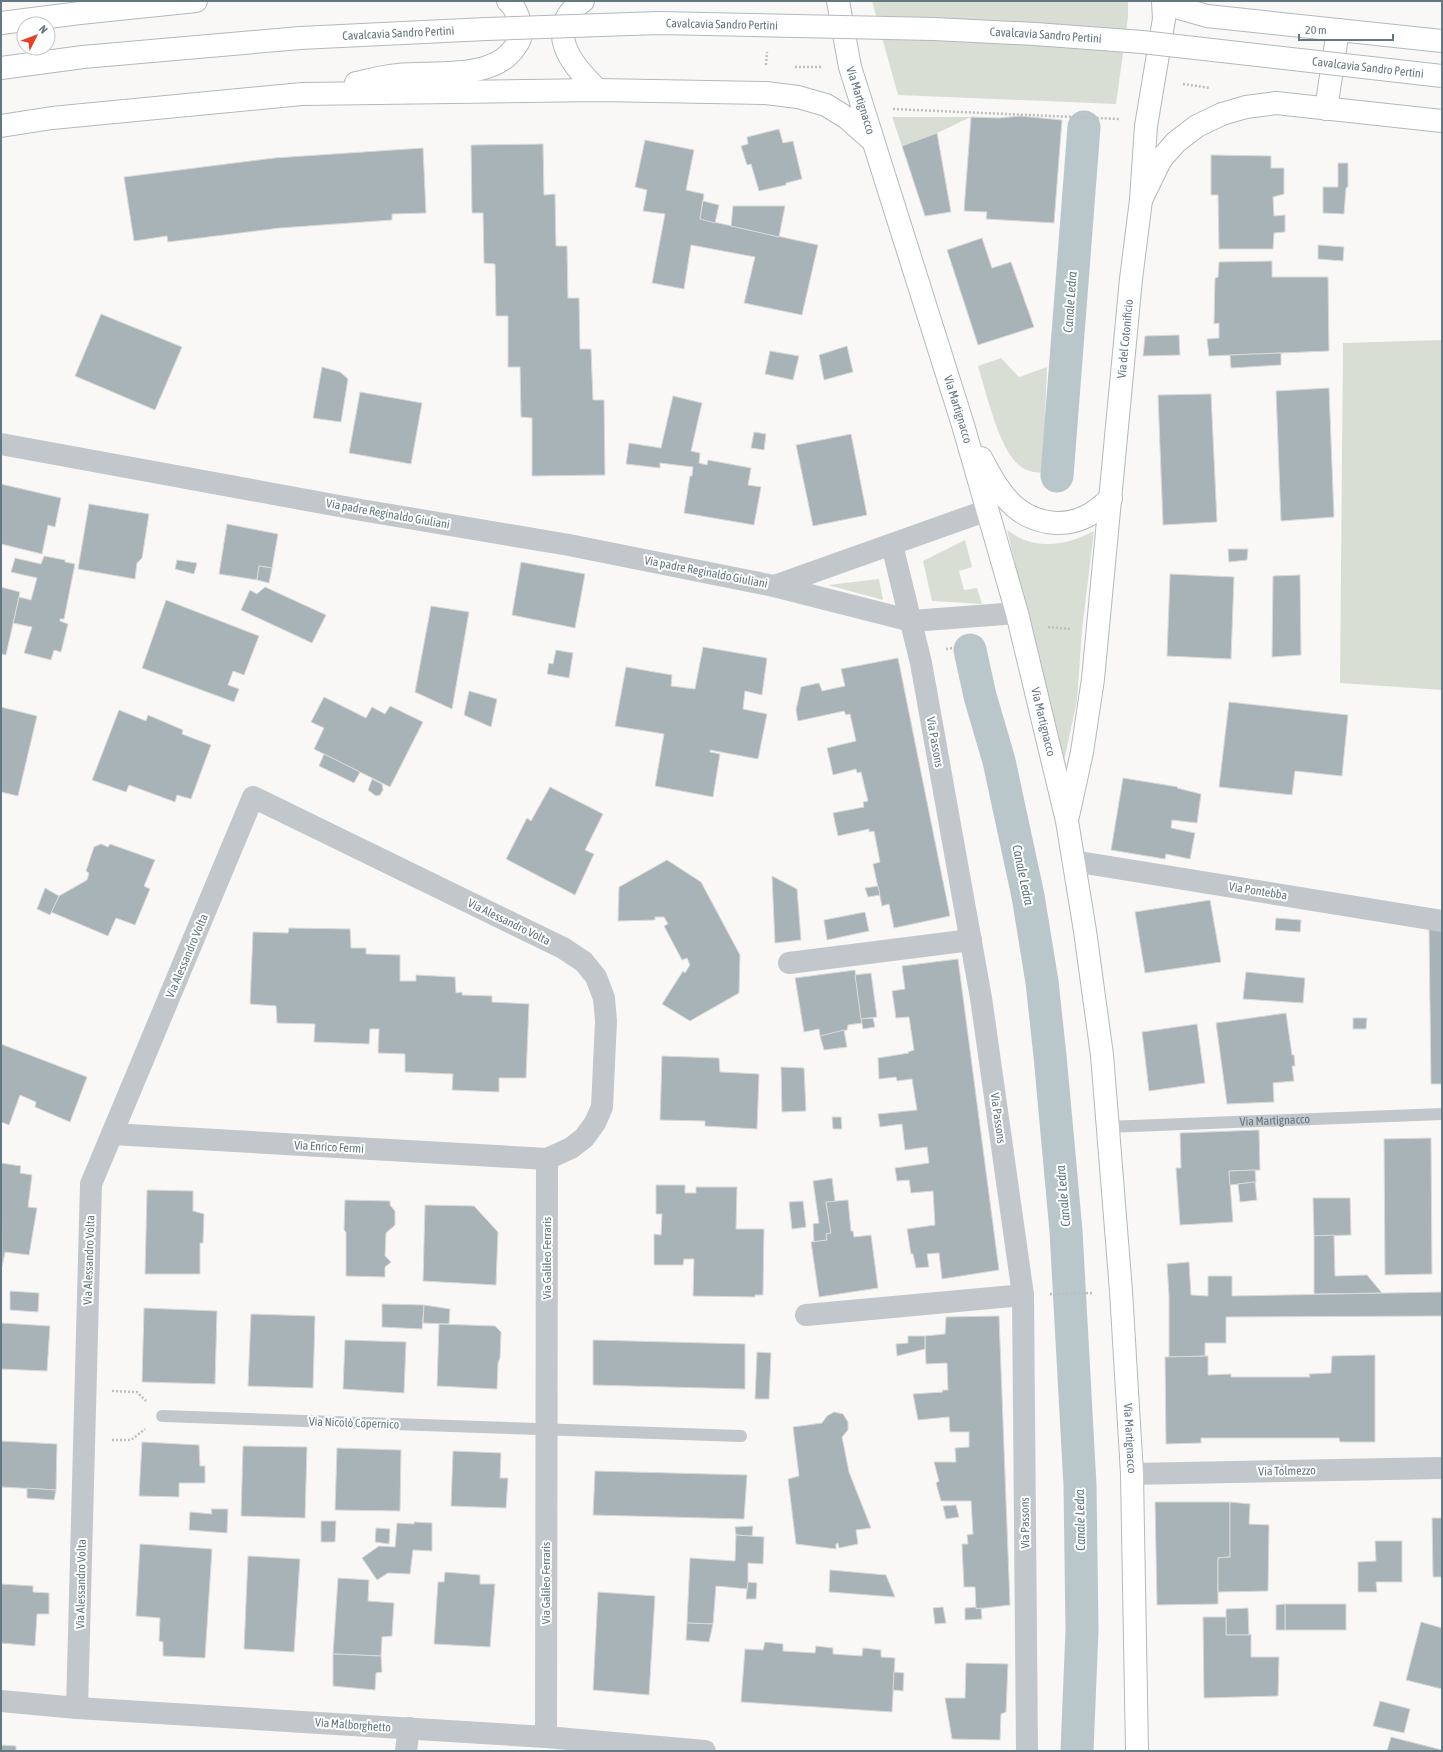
<svg xmlns="http://www.w3.org/2000/svg" width="1443" height="1752" viewBox="0 0 1443 1752" font-family="'Asap Condensed',sans-serif">
  <style>
    .green { fill: #d9ded5 }
    .lines { fill: none; stroke-linecap: round; stroke-linejoin: round }
    .canal { stroke: #b9c7ca; stroke-width: 33 }
    .building { fill: #a8b3b7; stroke: #dadad8 }
    .secondary-casing { stroke: #b1b9bd; stroke-width: 24 }
    .primary-casing { stroke: #b3b9bc; stroke-width: 24 }
    .path { stroke: #bbbfc1; stroke-width: 2.5; stroke-dasharray: 2 2; stroke-linecap: butt }
    .lane { stroke: #c1c7ca; stroke-width: 12 }
    .street { stroke: #c1c7ca; stroke-width: 22 }
    .secondary { stroke: #fff; stroke-width: 22 }
    .primary { stroke: #fff; stroke-width: 22 }
    .secondary-bridge-casing { stroke: #b1b9bd; stroke-width: 24; stroke-linecap: butt }
    .secondary-bridge { stroke: #fff; stroke-width: 22 }
    .labels { text-anchor: middle; dominant-baseline: central; stroke-width: 4; stroke-linejoin: round; paint-order: stroke }
    .street-label { font-size: 12px; fill: #637881; stroke: #fff }
    .water-label { font-size: 13px; font-style: italic; fill: #5e777c; stroke: #fff }
  </style>
  <rect width="100%" height="100%" fill="#f9f8f6"/>
  <g class="green">
    <path d="M872,1H1128V17L1116,104L898,95Z"/>
    <path d="M892,117H971L937,133L902,146Z"/>
    <path d="M1442,340V690L1340,683L1343,343Z"/>
    <path d="M1001,358L1019,377L1047,367L1043,473C1035,472 1027,472 1020,466C999,450 986,392 978,366Z"/>
    <path d="M1007,530C1034,551 1066,546 1094,531L1082,630L1077,701L1063,766Z"/>
    <path d="M965,540L972,567L959,571L964,590L977,588L982,604L932,601L923,561Z"/>
    <path d="M879,579L883,600L828,585Z"/>
  </g>
  <g class="lines">
    <g class="canal">
      <path d="M1057,476L1084,127"/>
      <path d="M970,650L980,696L999,761L1028,896L1042,982L1050,1056L1066,1231L1080,1485L1082,1630L1077,1751"/>
    </g>
  </g>
  <g class="building">
    <path d="M1020,116L1062,120L1054,223L986,219L987,212L964,211L971,117L999,118Z"/>
    <path d="M779,129L783,143L793,141L802,179L786,183V185L759,191L751,164L747,165L741,146L748,144L747,137Z"/>
    <path d="M937,133L951,212L925,216L902,146Z"/>
    <path d="M645,140L694,150L686,190L704,194L700,219L818,245L802,315L744,303L755,257L691,245L684,289L652,283L665,214L643,211L647,190L635,187Z"/>
    <path d="M543,144L544,195L555,194L556,246H567L568,298H579L580,349H591L593,400H604L605,475L532,476V418L521,417L520,367H508V316H496L495,264L484,263L483,213H472L471,145Z"/>
    <path d="M423,148L426,213L392,214V220L280,228L168,242L167,236L134,241L124,177L274,158Z"/>
    <path d="M1211,155L1271,156V168H1284V194L1273,197L1274,216L1285,215V232L1274,233L1273,249H1219L1218,195H1211Z"/>
    <path d="M1338,163H1348V187L1346,188L1344,214L1323,213V187H1338Z"/>
    <path d="M703,201L719,205L715,223L700,219Z"/>
    <path d="M733,206H785L779,237L731,226Z"/>
    <path d="M982,238L992,268L1011,262L1034,327L978,345L947,250Z"/>
    <path d="M1318,245L1344,247L1343,261L1318,259Z"/>
    <path d="M1272,261V277H1328L1329,351L1209,356L1207,339L1219,338V323L1214,324L1215,278L1218,277L1219,262Z"/>
    <path d="M101,314L182,347L155,410L75,376Z"/>
    <path d="M1179,335L1180,355L1143,356L1145,336Z"/>
    <path d="M847,346L853,372L824,380L819,355Z"/>
    <path d="M770,351L799,356L793,380L765,374Z"/>
    <path d="M1281,353V365L1231,368L1230,355Z"/>
    <path d="M322,367L340,372L348,379L341,422L313,418Z"/>
    <path d="M1329,388L1334,517L1281,521L1276,391Z"/>
    <path d="M360,392L422,403L411,464L349,453Z"/>
    <path d="M1211,394L1217,522L1163,525L1158,395Z"/>
    <path d="M673,396L702,403L691,451L700,453L699,463L707,465L708,460L751,468L748,485L761,487L754,525L684,513L690,476H692L693,467L660,463V468L626,464L629,443L661,448Z"/>
    <path d="M754,432L766,434L764,450L751,448Z"/>
    <path d="M851,434L867,515L813,526L796,445Z"/>
    <path d="M1,484L61,498L55,527L48,525L42,554L1,544Z"/>
    <path d="M89,504L149,514L142,558L137,563L135,579L78,569Z"/>
    <path d="M227,524L278,534L272,568L259,566L257,580L219,574Z"/>
    <path d="M1228,549H1248L1247,560L1229,562Z"/>
    <path d="M44,556L65,560V562L75,564L64,619H60V621L68,624L61,652L54,650L51,660L24,653L32,627L13,623L19,597L31,600L37,578L11,572L15,558L41,564Z"/>
    <path d="M177,560L197,563L194,574L175,569Z"/>
    <path d="M521,562L585,574L575,628L512,615Z"/>
    <path d="M259,566L272,568L269,583L257,580Z"/>
    <path d="M1170,574L1234,577L1231,659L1167,656Z"/>
    <path d="M1300,575L1301,655L1272,657L1273,576Z"/>
    <path d="M1,587L20,592L6,655L1,654Z"/>
    <path d="M265,587L326,615L312,643L241,610L250,590L257,594Z"/>
    <path d="M166,600L259,636L244,675L233,671L228,685L239,689L234,702L142,668Z"/>
    <path d="M431,606L469,612L452,709L415,692Z"/>
    <path d="M703,647L767,658L762,695L745,691L743,709L767,714L758,759L710,750V752L720,754L713,797L655,786L664,734L615,726L626,667L672,675L671,686L695,689Z"/>
    <path d="M556,650L573,653L569,678L547,674L549,663L553,664Z"/>
    <path d="M898,658L950,916L894,928L889,904L882,906L873,864L880,862L874,831L869,832V829L838,836L833,813L864,807L863,802L868,801L861,772L857,773L856,769L833,775L827,748L856,741L850,714L846,715L844,711L798,721L796,710L801,687L819,683L822,691L845,686L841,669Z"/>
    <path d="M469,691L497,699L491,727L464,715Z"/>
    <path d="M324,697L366,718L372,707L385,714L390,706L423,722L390,787L314,749L324,728L311,722Z"/>
    <path d="M1229,702L1348,715L1342,776L1295,771L1292,795L1219,787Z"/>
    <path d="M1,707L37,716L18,796L1,792Z"/>
    <path d="M119,710L146,721L148,715L183,730L182,734L211,745L191,799L177,795L175,802L129,785L126,792L92,780Z"/>
    <path d="M324,754L360,772L354,783L319,766Z"/>
    <path d="M1123,778L1178,787L1177,788L1201,794L1197,823L1172,820L1171,828L1195,833L1190,859L1166,854L1165,859L1111,850Z"/>
    <path d="M372,779L382,784L383,790L380,795L376,796L368,790Z"/>
    <path d="M550,787L603,814L585,850L594,854L575,895L506,859L527,818L531,821Z"/>
    <path d="M101,844L108,847L110,844L155,860L144,886L150,889L135,925L116,918L108,936L51,912L59,896L87,880L89,873L86,871L94,847Z"/>
    <path d="M667,860L701,882L740,955L739,993L690,1021L662,1004L683,971L685,973L690,965L687,958L682,960L664,926L668,924L664,917H655V920L618,921L619,887Z"/>
    <path d="M772,876L797,889L801,940L775,943Z"/>
    <path d="M878,886L880,895L868,897L865,888Z"/>
    <path d="M45,888L59,896L50,915L37,909Z"/>
    <path d="M1210,900L1221,962L1145,973L1135,912Z"/>
    <path d="M865,912L869,931L827,940L824,920Z"/>
    <path d="M1276,918L1301,920L1300,932L1275,930Z"/>
    <path d="M289,928L350,929L351,948H366V954L400,955V981H416V975L455,977L456,993L462,992V995L492,996V1002L529,1004L526,1078H499V1092L452,1090L453,1074L405,1072V1054L378,1053L379,1029H370L369,1044L314,1042L315,1024L277,1023L276,1006L250,1004L253,932L288,933Z"/>
    <path d="M1429,929L1442,931V1084H1431Z"/>
    <path d="M958,959L999,1270L942,1279L939,1253L927,1254L929,1267L916,1268L913,1254H911L907,1229L935,1225L933,1191L911,1193L909,1180L897,1181L895,1168L929,1163L927,1147L905,1150L902,1124L880,1127L878,1114L917,1110L912,1079L897,1081L896,1077L879,1079L878,1058L909,1053L908,1052L914,1050L909,1017L896,1018L892,991L905,989L902,966Z"/>
    <path d="M855,970L862,1023L848,1025L847,1030L820,1036L819,1029L804,1032L795,978Z"/>
    <path d="M1246,972L1305,978L1303,1003L1243,999Z"/>
    <path d="M871,973L877,1017L861,1019L855,975Z"/>
    <path d="M1286,1013L1292,1055H1294L1295,1066H1292L1294,1081L1273,1083L1274,1102L1227,1104L1216,1023Z"/>
    <path d="M873,1018L875,1027L863,1029L861,1019Z"/>
    <path d="M1353,1018H1367L1366,1029H1353Z"/>
    <path d="M1197,1024L1205,1083L1149,1091L1142,1032Z"/>
    <path d="M844,1030L847,1047L824,1050L820,1036Z"/>
    <path d="M1,1044L87,1077L70,1122L35,1107L36,1102L20,1095L9,1125L1,1122Z"/>
    <path d="M662,1056L719,1058L720,1072L759,1074L757,1129L705,1126V1121L660,1120Z"/>
    <path d="M781,1067L804,1068L806,1111L782,1112Z"/>
    <path d="M832,1117H841L842,1129H833Z"/>
    <path d="M1259,1130L1260,1170L1229,1171L1233,1222L1180,1225L1176,1168H1181L1180,1133Z"/>
    <path d="M1431,1138L1432,1274L1385,1275L1384,1139Z"/>
    <path d="M1,1163L21,1166L20,1173L32,1175L28,1207L37,1208L29,1255L5,1252L2,1267Z"/>
    <path d="M1255,1170L1256,1182L1230,1185L1229,1171Z"/>
    <path d="M832,1178L835,1202H826L831,1233L826,1234L827,1240L814,1242L813,1224L819,1223L813,1181Z"/>
    <path d="M1255,1182L1257,1200L1240,1202L1238,1184Z"/>
    <path d="M656,1185H685V1193H696V1187H737L736,1229H764L763,1295H755V1297L693,1296L694,1259H684L683,1265H654V1234L661,1235L662,1214H656Z"/>
    <path d="M147,1190L193,1191V1211L204,1214L203,1243H200V1274H145Z"/>
    <path d="M1313,1198H1350L1351,1235L1314,1236Z"/>
    <path d="M345,1200L390,1201V1205L395,1211V1225L386,1233L385,1256L391,1262L385,1267V1277L346,1276V1232L344,1230Z"/>
    <path d="M848,1200L851,1231H853L854,1237L871,1235L878,1288L819,1297L811,1242L827,1240L826,1234L831,1233L826,1202Z"/>
    <path d="M803,1201L806,1227L792,1229L789,1202Z"/>
    <path d="M425,1205L474,1206L498,1232L496,1285L423,1281Z"/>
    <path d="M1334,1235L1335,1276L1367,1275L1382,1293L1314,1294V1236Z"/>
    <path d="M1189,1262L1191,1295L1208,1296V1276H1232V1296L1442,1292V1316L1226,1317V1343H1205V1356L1169,1357V1296L1167,1264Z"/>
    <path d="M10,1291L39,1293L38,1312L10,1310Z"/>
    <path d="M382,1304L424,1305L422,1329L382,1327Z"/>
    <path d="M424,1305L450,1309L449,1324L423,1323Z"/>
    <path d="M144,1308L217,1311L215,1384L142,1382Z"/>
    <path d="M251,1314L315,1316L313,1388L248,1386Z"/>
    <path d="M999,1316L1010,1605L976,1609L975,1587H964L962,1546V1544H968L967,1535L973,1534L971,1501H941L936,1483L939,1481L934,1462H956L955,1448L969,1447V1432H950L949,1417L918,1420L913,1394L943,1392L942,1390H948L947,1363L926,1364L925,1336L945,1334L946,1317Z"/>
    <path d="M1,1323L50,1326L47,1371L1,1369Z"/>
    <path d="M439,1324L495,1326L501,1332L500,1358L498,1363L497,1389L437,1386Z"/>
    <path d="M908,1336H925V1349L897,1356L896,1344L908,1343Z"/>
    <path d="M345,1340L406,1342L404,1393L343,1389Z"/>
    <path d="M593,1340L745,1344V1389L593,1385Z"/>
    <path d="M757,1352L771,1353L769,1399H755Z"/>
    <path d="M1375,1355V1442H1340L1339,1438H1201V1443L1166,1444L1165,1357L1208,1356V1375L1231,1374V1377H1310L1309,1374L1331,1373L1332,1356Z"/>
    <path d="M834,1412L843,1414L848,1422V1430L842,1437L849,1472L871,1528L856,1530L858,1544L839,1548L838,1543L836,1544V1549L796,1544L788,1479L799,1476L793,1427L822,1423L827,1416Z"/>
    <path d="M1,1441L57,1444L56,1490L1,1487Z"/>
    <path d="M142,1442L199,1445L200,1466H205V1483H179V1497L139,1496Z"/>
    <path d="M243,1446L307,1447L305,1518L241,1516Z"/>
    <path d="M337,1448L401,1450L400,1511L335,1510Z"/>
    <path d="M453,1451L501,1453L500,1478H508L506,1508L451,1506Z"/>
    <path d="M595,1471L747,1475L744,1519L593,1515Z"/>
    <path d="M27,1488L56,1490L54,1500L27,1498Z"/>
    <path d="M1155,1502H1230V1557L1218,1558V1604L1157,1605Z"/>
    <path d="M1230,1502L1250,1504L1249,1524L1269,1525L1268,1591L1218,1592V1558L1230,1557Z"/>
    <path d="M956,1505L959,1517L946,1519L943,1506Z"/>
    <path d="M211,1509H228L227,1533L189,1530L190,1512L212,1514Z"/>
    <path d="M1432,1518H1442V1577H1433Z"/>
    <path d="M321,1521H336L335,1542H321Z"/>
    <path d="M414,1522L432,1523V1551L413,1550L410,1574L388,1573L377,1580L362,1558L379,1546L395,1547L397,1523L414,1524Z"/>
    <path d="M753,1526L752,1536L736,1535L735,1527Z"/>
    <path d="M376,1528L390,1529L389,1544L375,1542Z"/>
    <path d="M736,1535L764,1537L763,1564L748,1563V1589L716,1586L713,1624L687,1623L690,1558L735,1561Z"/>
    <path d="M1375,1541H1402V1582H1376L1377,1592H1358V1562L1376,1561Z"/>
    <path d="M140,1544L212,1549L205,1658L163,1656V1642L159,1641L160,1618L136,1616Z"/>
    <path d="M248,1556L300,1559L294,1652L244,1649Z"/>
    <path d="M830,1570L886,1575L895,1597L829,1592Z"/>
    <path d="M445,1572L480,1575V1584H495L490,1647L434,1644L438,1582H444Z"/>
    <path d="M338,1578L369,1580L368,1601L394,1603L392,1636L382,1637L381,1656L333,1654Z"/>
    <path d="M748,1582L757,1583L756,1599H746Z"/>
    <path d="M1,1584L33,1586V1592L49,1593V1614H37L35,1646L1,1643Z"/>
    <path d="M598,1592L655,1596L649,1695L593,1690Z"/>
    <rect x="1285" y="1604" width="61" height="26"/>
    <path d="M1285,1604V1630H1276V1605Z"/>
    <path d="M943,1607L946,1623L935,1624L933,1608Z"/>
    <path d="M976,1607V1609L981,1608L982,1619L965,1620V1608Z"/>
    <path d="M1248,1608L1249,1635H1226V1609Z"/>
    <path d="M1203,1617H1226V1635H1249L1251,1634V1657H1279L1278,1696L1204,1698Z"/>
    <path d="M1421,1622L1442,1628V1689L1406,1680Z"/>
    <path d="M687,1623L713,1624L709,1642L686,1640Z"/>
    <path d="M765,1642L783,1644V1651L815,1653L816,1646L833,1648V1654L862,1656L863,1648L881,1650V1657L895,1658L892,1712L741,1702L745,1649L763,1650Z"/>
    <path d="M333,1654L381,1656L382,1672L376,1673L375,1690L333,1686Z"/>
    <path d="M966,1663L1008,1664L1006,1712L1001,1714L1000,1740L952,1739L945,1698H965Z"/>
    <path d="M894,1672L904,1673L903,1691L893,1690Z"/>
    <path d="M1380,1701L1410,1709L1404,1733L1373,1726Z"/>
    <path d="M1391,1737L1442,1750V1751H1387Z"/>
    <path d="M1,1745L16,1746V1751H1Z"/>
  </g>
  <g class="lines">
    <g class="secondary-casing">
      <g id="secondary">
        <path d="M583,1C542,29 572,66 598,90"/>
        <path d="M1167,1L1179,8L1207,16L1442,41"/>
        <path d="M1,23L80,13L196,1"/>
        <path id="s2" d="M1,68L83,57L300,38L486,29"/>
        <path d="M356,83C370,80 384,76 398,75C433,71 493,81 515,47C518,43 522,36 521,31C520,20 516,8 508,1"/>
        <path d="M1326,109L1338,30"/>
        <path d="M1,126L52,118L302,94L598,90L766,93L798,97L826,105L847,118L873,141"/>
        <path d="M1141,200L1161,159L1176,142L1197,126L1222,114L1246,107L1276,103L1442,121"/>
      </g>
    </g>
    <g class="primary-casing">
      <g id="primary">
        <path id="s3" d="M838,1L850,67L963,425L1017,613L1067,821L1085,931L1102,1055L1121,1291L1132,1474L1137,1751"/>
        <path d="M981,458C990,475 1000,494 1014,506C1034,524 1064,528 1087,516C1095,512 1104,504 1111,498"/>
        <path id="s4" d="M1068,816L1082,752L1093,679L1131,279L1141,200L1146,126L1164,19L1163,1"/>
      </g>
    </g>
    <g class="path">
      <path d="M766,65L767,52"/>
      <path d="M795,67H822"/>
      <path d="M1183,84L1210,88"/>
      <path d="M893,109L1119,119"/>
      <path d="M1048,627L1071,629"/>
      <path d="M946,649L959,647"/>
      <path d="M1050,1294L1093,1293"/>
      <path d="M112,1391L137,1392L146,1401"/>
      <path d="M112,1440H131L145,1429"/>
    </g>
    <g class="lane">
      <path id="s1" d="M1107,1127L1442,1114"/>
      <path d="M162,1416L741,1436"/>
    </g>
    <g class="street">
      <path d="M1,444L361,510L569,545L774,586L912,621L1017,613"/>
      <path d="M892,545L921,663L981,998L1023,1295L1027,1751"/>
      <path d="M774,586L988,510"/>
      <path d="M1073,861L1442,921"/>
      <path d="M789,963L971,940"/>
      <path d="M806,1315L1023,1295"/>
      <path d="M1132,1474L1442,1468"/>
      <path d="M1,1701L77,1708L546,1737L705,1751"/>
      <path d="M77,1708L91,1184L253,797L563,948L584,962L596,977L604,998L606,1021L602,1107L595,1123L584,1138L571,1148L547,1159L112,1134"/>
      <path d="M546,1737L547,1159"/>
      <path d="M406,1751L409,1728"/>
    </g>
    <use href="#secondary" class="secondary"/>
    <use href="#primary" class="primary"/>
    <g class="secondary-bridge-casing">
      <g id="secondary-bridge">
        <path id="s5" d="M486,29L659,23L934,29L1035,34L1142,42L1442,76"/>
      </g>
    </g>
    <use href="#secondary-bridge" class="secondary-bridge"/>
  </g>
  <g class="labels">
    <g class="street-label">
      <text stroke="none"><textPath href="#s5" startOffset="236">Cavalcavia Sandro Pertini</textPath></text>
      <text stroke="none"><textPath href="#s2" startOffset="399">Cavalcavia Sandro Pertini</textPath></text>
      <text stroke="none"><textPath href="#s5" startOffset="560">Cavalcavia Sandro Pertini</textPath></text>
      <text stroke="none"><textPath href="#s5" startOffset="884">Cavalcavia Sandro Pertini</textPath></text>
      <text stroke="none"><textPath href="#s3" startOffset="102">Via Martignacco</textPath></text>
      <text stroke="none"><textPath href="#s4" startOffset="481">Via del Cotonificio</textPath></text>
      <text stroke="none"><textPath href="#s3" startOffset="426">Via Martignacco</textPath></text>
      <text transform="translate(388 514) rotate(10)">Via padre Reginaldo Giuliani</text>
      <text transform="translate(706 572) rotate(11)">Via padre Reginaldo Giuliani</text>
      <text stroke="none"><textPath href="#s3" startOffset="750">Via Martignacco</textPath></text>
      <text transform="translate(935 742) rotate(80)">Via Passons</text>
      <text transform="translate(1258 891) rotate(9)">Via Pontebba</text>
      <text transform="translate(509 922) rotate(26)">Via Alessandro Volta</text>
      <text transform="translate(187 956) rotate(-67)">Via Alessandro Volta</text>
      <text transform="translate(998 1118) rotate(82)">Via Passons</text>
      <text stroke="none"><textPath href="#s1" startOffset="168">Via Martignacco</textPath></text>
      <text transform="translate(329 1147) rotate(3)">Via Enrico Fermi</text>
      <text transform="translate(547 1258) rotate(-90)">Via Galileo Ferraris</text>
      <text transform="translate(89 1260) rotate(-88)">Via Alessandro Volta</text>
      <text transform="translate(354 1423) rotate(2)">Via Nicolò Copernico</text>
      <text stroke="none"><textPath href="#s3" startOffset="1473">Via Martignacco</textPath></text>
      <text transform="translate(1287 1471) rotate(-1)">Via Tolmezzo</text>
      <text transform="translate(1025 1523) rotate(-91)">Via Passons</text>
      <text transform="translate(546 1583) rotate(-90)">Via Galileo Ferraris</text>
      <text transform="translate(81 1584) rotate(-89)">Via Alessandro Volta</text>
      <text transform="translate(353 1725) rotate(4)">Via Malborghetto</text>
    </g>
    <g class="water-label">
      <text transform="translate(1070 302) rotate(-86)">Canale Ledra</text>
      <text transform="translate(1023 875) rotate(78)">Canale Ledra</text>
      <text transform="translate(1063 1196) rotate(-95)">Canale Ledra</text>
      <text transform="translate(1080 1520) rotate(-91)">Canale Ledra</text>
    </g>
  </g>
  <rect width="1443" height="1752" fill="none" stroke="#637881" stroke-width="4"/>
  <g transform="translate(36 36) rotate(48)"><circle r="19" fill="#ffffff" stroke="#c1c9cd"/>
  <path d="M0-3L7 15L0 10L-7 15Z" fill="#e64029"/>
  <text y="-6" font-size="11" font-weight="bold" text-anchor="middle" fill="#637881">N</text>
  </g>
  <path d="M1299 34v6h94v-6" fill="none" stroke="#637881" stroke-width="2"/>
  <text x="1305" y="34" font-size="12" fill="#637881" stroke="#ffffff" stroke-width="3" paint-order="stroke">20 m</text>
</svg>
